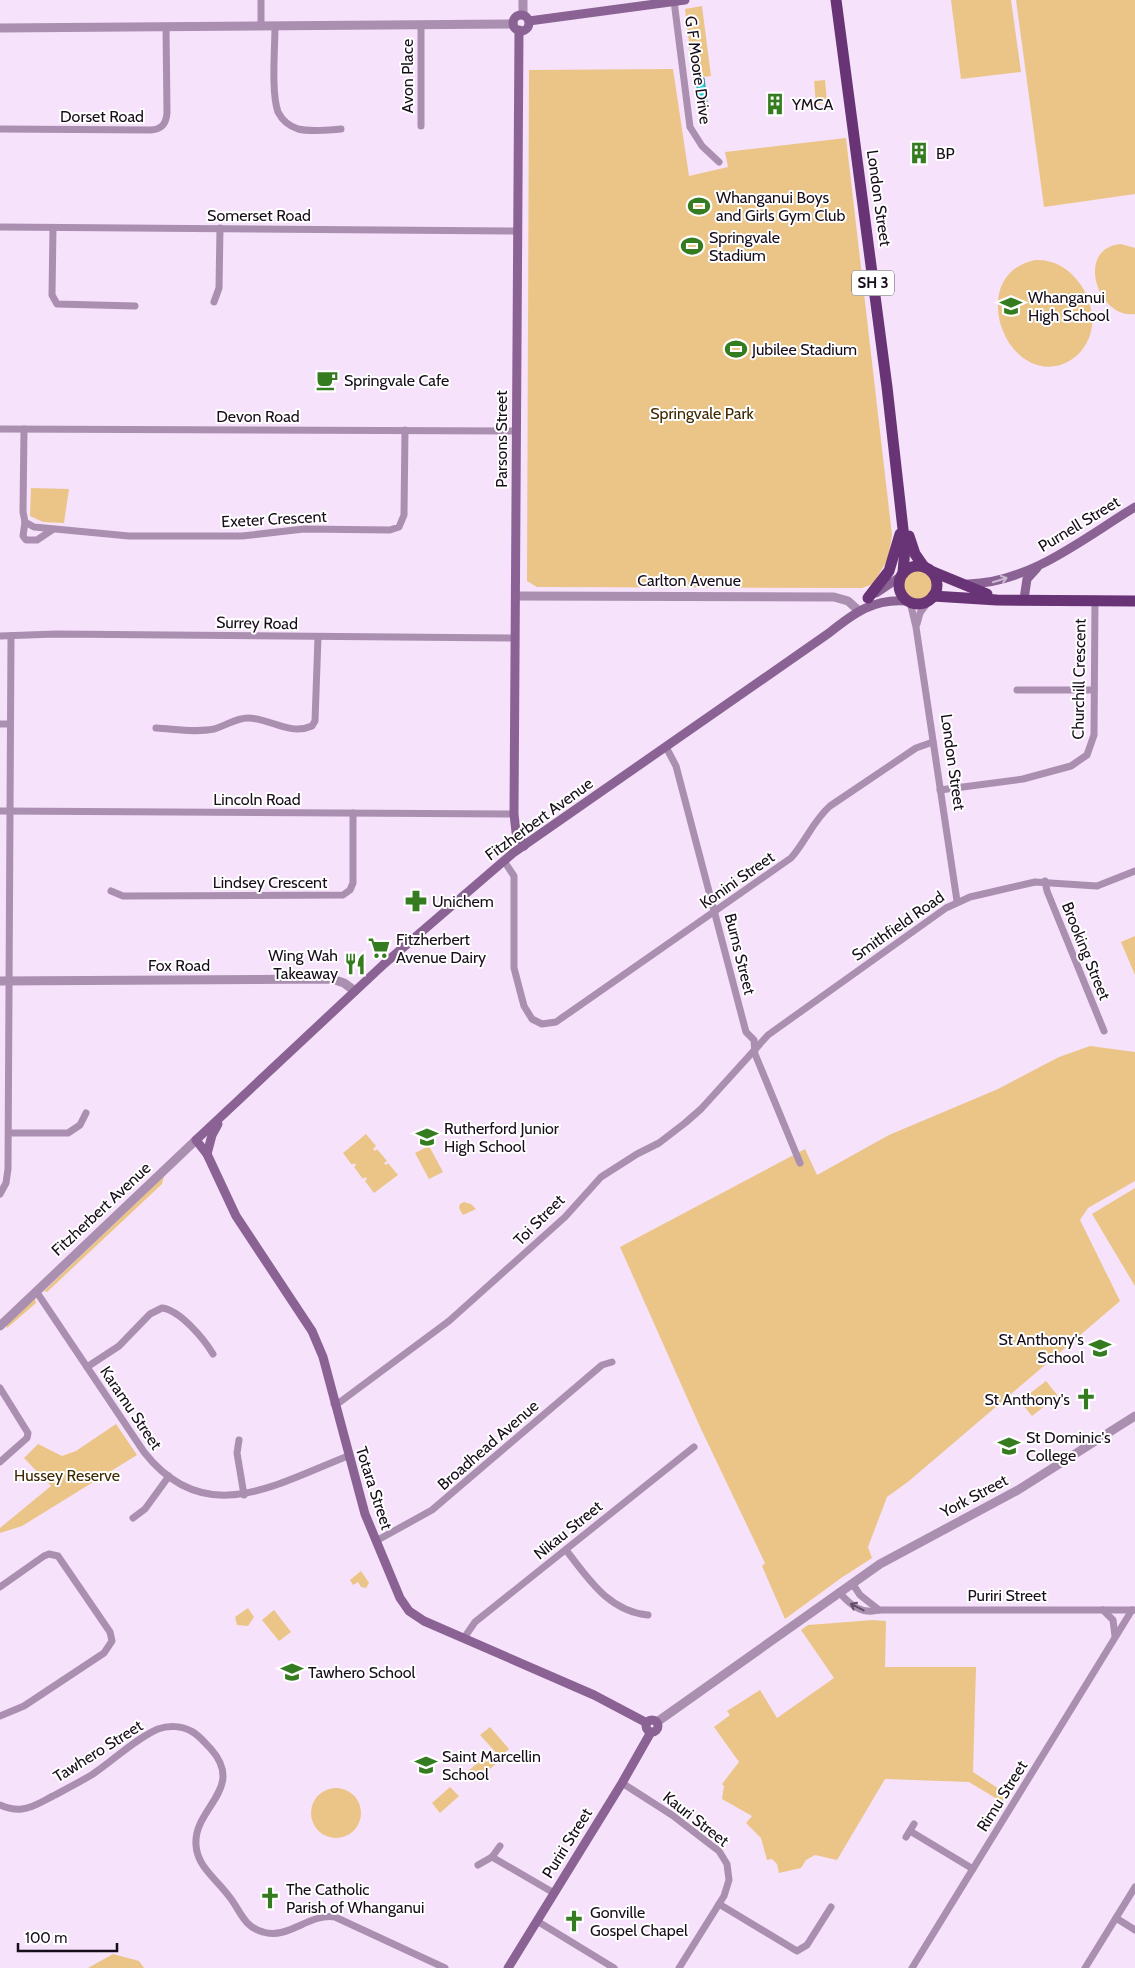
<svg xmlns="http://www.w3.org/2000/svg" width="1135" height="1968" viewBox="0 0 1135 1968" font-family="Cabin,sans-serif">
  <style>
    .green { fill: #ebc587 }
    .water { fill: #21d0d8; stroke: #1e969f }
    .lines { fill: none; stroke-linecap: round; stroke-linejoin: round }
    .minor { stroke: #aa8fb1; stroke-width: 7 }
    .tertiary { stroke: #aa8fb1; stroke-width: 9 }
    .secondary { stroke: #8a6394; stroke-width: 9 }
    .trunk { stroke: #683476; stroke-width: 11 }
    .oneway { stroke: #cab9cf }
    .oneway2 { stroke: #614e66 }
    .labels { text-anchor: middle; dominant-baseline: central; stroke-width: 4; stroke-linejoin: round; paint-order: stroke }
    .shield { fill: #fff; stroke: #5d565f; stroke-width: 1 }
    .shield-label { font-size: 15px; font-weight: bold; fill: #180d1a }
    .street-label { font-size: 16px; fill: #180d1a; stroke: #fff }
    .poi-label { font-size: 16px; fill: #180d1a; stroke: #fff; text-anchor: start }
    .park-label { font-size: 16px; fill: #3d2800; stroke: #fff }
  </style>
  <rect width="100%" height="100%" fill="#f6e2fa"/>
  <g class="green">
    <path d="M951,0H1011L1021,72L961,79Z"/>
    <path d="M1016,0H1135V194L1044,207Z"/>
    <path d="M702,6L711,76L693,78L685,9Z"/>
    <path d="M673,69L689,176L728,167L725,152L846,138L892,535L888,559L873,584L862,588L537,587L527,581L529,70Z"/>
    <path d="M825,80L827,103L816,104L814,81Z"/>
    <path d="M1121,244L1135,248V314C1098,320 1074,248 1121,244Z"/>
    <path d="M1035,260C1075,257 1106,310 1086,344C1081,353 1073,360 1063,364C1005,385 965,275 1035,260Z"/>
    <path d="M31,488L69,489L64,523L43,522L30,516Z"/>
    <circle cx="918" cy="585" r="15"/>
    <path d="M1135,936V975L1121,942Z"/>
    <path d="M1090,1046L1135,1052V1181L1088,1208L1080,1220L1120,1301L909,1481L887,1497L868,1547L872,1558L841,1578L785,1619L762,1566L765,1563L701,1429L620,1247L805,1149L817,1175L889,1135L998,1089L1059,1057Z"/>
    <path d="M366,1134L376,1146L373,1149L375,1151L377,1149L387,1161L384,1163L386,1165L388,1163L398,1175L374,1193L365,1181L367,1179L365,1177L363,1179L354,1167L356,1165L354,1163L352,1165L343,1153Z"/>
    <path d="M429,1146L443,1172L429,1179L415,1153Z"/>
    <path d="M164,1176L162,1184L47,1292L44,1291Z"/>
    <path d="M1135,1188V1286L1092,1214Z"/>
    <path d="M464,1202L471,1204L476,1209L463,1215L459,1208L460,1204Z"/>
    <path d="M32,1300L35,1299L36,1303L7,1328L6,1325Z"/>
    <path d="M1046,1381L1058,1396L1032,1416L1020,1401Z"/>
    <path d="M116,1424L137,1455L22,1526L0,1533V1528L51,1486L24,1458L38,1444L62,1456L76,1451Z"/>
    <path d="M361,1571L369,1583L366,1588L361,1587L358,1582L353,1585L350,1580Z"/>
    <path d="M248,1608L254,1617L248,1626L237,1625L235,1617Z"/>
    <path d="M274,1610L291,1632L279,1641L262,1620Z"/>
    <path d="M873,1620L886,1621L885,1667H976L973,1772L1007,1794L1002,1802L969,1782L885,1779L837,1860L815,1855L806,1860L801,1868L779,1873L777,1864L772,1859L767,1860L761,1838L746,1823L752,1816L722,1799L724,1786L722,1784L739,1762L714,1727L730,1715L727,1711L760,1690L777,1718L834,1678L801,1630L808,1625Z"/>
    <path d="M490,1727L509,1749L500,1757L480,1735Z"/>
    <path d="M489,1753L498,1762L475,1782L467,1772Z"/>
    <path d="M450,1787L459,1796L440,1813L432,1803Z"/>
    <circle cx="336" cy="1813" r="25"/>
    <path d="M113,1954L139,1961L144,1968H88Z"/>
  </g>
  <path class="water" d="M704,78L707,102L699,103L696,79Z"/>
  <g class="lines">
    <g class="minor">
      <path d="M674,1L690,127L702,146L719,162"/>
      <path d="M261,26V0"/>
      <path d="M275,26C275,48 271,92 278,112C282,120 289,126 298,129C311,132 328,130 341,129"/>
      <path d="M421,126V25"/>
      <path d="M0,129L151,130C162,129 166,124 167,113L166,27"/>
      <path d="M0,227L517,231"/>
      <path d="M53,228L52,295L57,304L135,306"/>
      <path d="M214,302L219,288L220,228"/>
      <path d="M0,429L516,431"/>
      <path d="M24,429L23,512L25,522L34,527L129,536H242L304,529L390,530L399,527L404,515L405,430"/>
      <path d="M25,522L23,536L26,540H37L52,530"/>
      <path d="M910,602L916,627L957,901"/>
      <path d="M917,624L920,613L929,601"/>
      <path d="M0,636L56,634L515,638"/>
      <path d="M1017,690H1094"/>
      <path d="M0,724H10"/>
      <path d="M156,728C175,729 196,733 214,729C226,726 235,718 248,718C270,718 289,736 312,726L315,721L318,637"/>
      <path d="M666,747L676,766L746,1032L754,1040L755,1054L800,1163"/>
      <path d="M940,790L1023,779L1071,766L1087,755L1094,735L1095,599"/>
      <path d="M0,811L514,814"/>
      <path d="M504,861L514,876V968L524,1006L532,1019L542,1024L556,1022L791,858C806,841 813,821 830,806L916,748L933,742"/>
      <path d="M1045,881L1047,891L1104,1031"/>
      <path d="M111,891L123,896L343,895L350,890L353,883V813"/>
      <path d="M9,1133H68L80,1125L86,1113"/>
      <path d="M0,1194L6,1183L8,1169L11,636"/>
      <path d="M36,1291L144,1452C205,1530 276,1484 348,1456"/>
      <path d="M87,1367L119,1346L150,1314L162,1308C180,1310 204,1339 213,1354"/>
      <path d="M0,1388L28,1433L27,1438L0,1462"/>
      <path d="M334,1404L340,1402L449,1321L565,1217L601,1177L637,1154L659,1143L685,1123L701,1109L768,1035L946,908L970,897L1035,882L1097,886L1135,871"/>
      <path d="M239,1440L237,1453L244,1495"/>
      <path d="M133,1518L145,1509L169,1476"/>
      <path d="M376,1541L432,1510L602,1365L612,1362"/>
      <path d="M566,1550C588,1578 608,1611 648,1615"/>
      <path d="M852,1583L860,1595L879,1610"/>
      <path d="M0,1587L44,1556L49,1554L58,1556L110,1632L112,1641L104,1653L24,1706L0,1716"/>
      <path d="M839,1592C850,1605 862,1615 879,1610H1134"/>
      <path d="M1103,1610L1113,1620L1115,1636"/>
      <path d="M464,1638L475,1622L694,1447"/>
      <path d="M622,1783L672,1815L711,1845L719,1851L727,1864L729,1880L724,1896L679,1968"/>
      <path d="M0,1805C7,1808 14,1810 22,1809C33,1808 43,1801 53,1796C66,1789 80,1782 93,1774C114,1760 135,1739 158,1729C169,1725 182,1726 191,1731C199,1735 205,1743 211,1749C246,1789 193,1808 196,1845C197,1866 216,1879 228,1895C240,1909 243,1927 263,1932C288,1940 309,1913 335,1917L445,1968"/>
      <path d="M910,1831L973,1869"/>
      <path d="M906,1837L914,1824"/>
      <path d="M492,1857L554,1893"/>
      <path d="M478,1865L492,1857L500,1846"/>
      <path d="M719,1904L797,1951L807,1945L831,1907"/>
      <path d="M1116,1918L1135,1930"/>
      <path d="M537,1921L614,1968"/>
      <path d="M912,1968L1132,1610"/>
      <path d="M1085,1968L1135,1887"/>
    </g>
    <g class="tertiary">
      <path d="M523,15V0"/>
      <path d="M0,28L513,24"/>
      <path d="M516,596L834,597L848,601L858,610"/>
      <path d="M0,981L332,979L344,983L355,991"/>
      <path d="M0,1326L196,1140"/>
      <path d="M657,1722L880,1564L1018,1490L1135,1416"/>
    </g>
    <g class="secondary">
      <circle cx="521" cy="23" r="8"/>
      <path d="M529,21L685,0"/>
      <path d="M519,30L514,814L516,832L524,846"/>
      <path d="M968,584C1030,583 1084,538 1135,507"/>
      <path d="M876,593L900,577"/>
      <path d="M1024,599L1027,579L1037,568"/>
      <path d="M207,1154L212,1135L218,1124"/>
      <circle cx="652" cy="1726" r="6"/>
      <path d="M647,1723L594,1695L424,1621L409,1611L400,1598L365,1514L323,1357L312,1331L236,1216L207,1154L196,1140L384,964L513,853L829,633C854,613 874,598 907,601"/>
      <path d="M508,1968L622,1783L651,1732"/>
    </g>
    <g class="trunk">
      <path d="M836,0L887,387L905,547L903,573"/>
      <path d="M909,536L915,554L924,567"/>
      <circle cx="918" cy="585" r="19"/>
      <path d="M931,571L987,594"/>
      <path d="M933,596L997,600L1135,601"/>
      <path d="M868,598L889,571L900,534"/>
    </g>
  </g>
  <defs><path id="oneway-shaft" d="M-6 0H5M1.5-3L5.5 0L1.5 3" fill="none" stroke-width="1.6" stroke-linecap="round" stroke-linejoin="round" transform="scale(1.25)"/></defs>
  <use class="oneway" href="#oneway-shaft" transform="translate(1000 580) rotate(-17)"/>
  <use class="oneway2" href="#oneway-shaft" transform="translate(857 1607) rotate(-153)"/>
  <defs>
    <g id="building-bare" transform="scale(1.725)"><path d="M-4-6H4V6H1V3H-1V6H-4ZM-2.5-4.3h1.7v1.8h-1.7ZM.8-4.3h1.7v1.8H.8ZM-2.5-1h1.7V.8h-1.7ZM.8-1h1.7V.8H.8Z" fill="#357c20" stroke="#fff" stroke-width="2.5" paint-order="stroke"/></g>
    <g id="stadium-bare" transform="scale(1.725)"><path d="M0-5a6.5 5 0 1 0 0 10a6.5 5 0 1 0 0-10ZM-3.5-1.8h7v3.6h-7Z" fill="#357c20" stroke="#fff" stroke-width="2.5" paint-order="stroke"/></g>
    <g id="school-bare" transform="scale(1.725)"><path d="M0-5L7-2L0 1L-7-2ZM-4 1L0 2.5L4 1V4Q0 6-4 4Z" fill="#357c20" stroke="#fff" stroke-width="2.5" paint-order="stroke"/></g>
    <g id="cafe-bare" transform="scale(1.725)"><path d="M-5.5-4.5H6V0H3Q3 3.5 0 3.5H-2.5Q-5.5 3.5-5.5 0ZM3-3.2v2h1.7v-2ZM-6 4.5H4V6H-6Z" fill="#357c20" stroke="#fff" stroke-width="2.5" paint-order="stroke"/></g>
    <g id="pharmacy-bare" transform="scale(1.725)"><path d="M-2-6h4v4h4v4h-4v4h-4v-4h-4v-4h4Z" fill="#357c20" stroke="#fff" stroke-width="2.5" paint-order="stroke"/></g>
    <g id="supermarket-bare" transform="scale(1.725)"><path d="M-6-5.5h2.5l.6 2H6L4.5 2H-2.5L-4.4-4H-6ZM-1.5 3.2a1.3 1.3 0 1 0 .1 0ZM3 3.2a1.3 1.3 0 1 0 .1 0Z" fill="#357c20" stroke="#fff" stroke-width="2.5" paint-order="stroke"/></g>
    <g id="restaurant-bare" transform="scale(1.725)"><path d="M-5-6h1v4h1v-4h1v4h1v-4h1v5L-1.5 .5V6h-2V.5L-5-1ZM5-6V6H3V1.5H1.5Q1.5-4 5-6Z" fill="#357c20" stroke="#fff" stroke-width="2.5" paint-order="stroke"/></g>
    <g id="church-bare" transform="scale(1.725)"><path d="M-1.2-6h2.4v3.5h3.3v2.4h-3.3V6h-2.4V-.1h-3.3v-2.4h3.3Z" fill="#357c20" stroke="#fff" stroke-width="2.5" paint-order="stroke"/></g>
  </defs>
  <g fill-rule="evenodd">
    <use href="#building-bare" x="775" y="104"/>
    <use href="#building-bare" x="919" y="153"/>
    <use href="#stadium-bare" x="699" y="206"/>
    <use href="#stadium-bare" x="692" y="246"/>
    <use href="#school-bare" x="1011" y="306"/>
    <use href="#stadium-bare" x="736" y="349"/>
    <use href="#cafe-bare" x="327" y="380"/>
    <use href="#pharmacy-bare" x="416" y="901"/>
    <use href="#supermarket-bare" x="379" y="948"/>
    <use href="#restaurant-bare" x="355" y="964"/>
    <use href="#school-bare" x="427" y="1137"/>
    <use href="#school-bare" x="1100" y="1348"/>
    <use href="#church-bare" x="1086" y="1399"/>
    <use href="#school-bare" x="1009" y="1446"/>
    <use href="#school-bare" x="292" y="1672"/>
    <use href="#school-bare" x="426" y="1765"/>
    <use href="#church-bare" x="270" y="1898"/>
    <use href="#church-bare" x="574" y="1921"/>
  </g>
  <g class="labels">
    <rect class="shield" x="852" y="270.5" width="42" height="25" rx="4"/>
    <g class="shield-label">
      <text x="873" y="283">SH 3</text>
    </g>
    <g class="street-label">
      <text transform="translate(698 70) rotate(82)">G F Moore Drive</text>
      <text transform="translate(407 76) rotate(-90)">Avon Place</text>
      <text x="102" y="116">Dorset Road</text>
      <text transform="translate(879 198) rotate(82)">London Street</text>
      <text x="259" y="215">Somerset Road</text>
      <text x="258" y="416">Devon Road</text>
      <text transform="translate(501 439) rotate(-90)">Parsons Street</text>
      <text transform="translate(274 519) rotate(-3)">Exeter Crescent</text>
      <text transform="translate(1079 524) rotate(-31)">Purnell Street</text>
      <text x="689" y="580">Carlton Avenue</text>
      <text transform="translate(257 623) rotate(1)">Surrey Road</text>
      <text transform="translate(1079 679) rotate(-89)">Churchill Crescent</text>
      <text transform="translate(953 762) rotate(82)">London Street</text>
      <text x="257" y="799">Lincoln Road</text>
      <text transform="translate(539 819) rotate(-36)">Fitzherbert Avenue</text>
      <text transform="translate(737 880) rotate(-35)">Konini Street</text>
      <text x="270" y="882">Lindsey Crescent</text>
      <text transform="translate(898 926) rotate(-35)">Smithfield Road</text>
      <text transform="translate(1086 951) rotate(68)">Brooking Street</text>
      <text transform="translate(740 954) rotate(76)">Burns Street</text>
      <text x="179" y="965">Fox Road</text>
      <text transform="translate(101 1209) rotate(-43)">Fitzherbert Avenue</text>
      <text transform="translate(539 1220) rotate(-45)">Toi Street</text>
      <text transform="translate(131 1408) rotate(56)">Karamu Street</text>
      <text transform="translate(488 1445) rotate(-41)">Broadhead Avenue</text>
      <text transform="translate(374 1488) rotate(72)">Totara Street</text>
      <text transform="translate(974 1496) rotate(-28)">York Street</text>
      <text transform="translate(568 1530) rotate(-39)">Nikau Street</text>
      <text x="1007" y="1595">Puriri Street</text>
      <text transform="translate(98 1751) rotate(-32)">Tawhero Street</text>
      <text transform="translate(1002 1796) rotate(-58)">Rimu Street</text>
      <text transform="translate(696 1819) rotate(38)">Kauri Street</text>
      <text transform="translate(567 1843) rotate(-58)">Puriri Street</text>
    </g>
    <g class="poi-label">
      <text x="792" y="104">YMCA</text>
      <text x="936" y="153">BP</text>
      <text x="716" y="197">Whanganui Boys<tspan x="716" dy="18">and Girls Gym Club</tspan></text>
      <text x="709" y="237">Springvale<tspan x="709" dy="18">Stadium</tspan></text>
      <text x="1028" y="297">Whanganui<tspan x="1028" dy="18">High School</tspan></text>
      <text x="752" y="349">Jubilee Stadium</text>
      <text x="344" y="380">Springvale Cafe</text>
      <text x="432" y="901">Unichem</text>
      <text x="396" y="939">Fitzherbert<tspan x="396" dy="18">Avenue Dairy</tspan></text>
      <text x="338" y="955" text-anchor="end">Wing Wah<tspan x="338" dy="18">Takeaway</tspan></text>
      <text x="444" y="1128">Rutherford Junior<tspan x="444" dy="18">High School</tspan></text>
      <text x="1084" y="1339" text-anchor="end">St Anthony's<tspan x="1084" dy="18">School</tspan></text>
      <text x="1070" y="1399" text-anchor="end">St Anthony's</text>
      <text x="1026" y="1437">St Dominic's<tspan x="1026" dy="18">College</tspan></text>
      <text x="308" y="1672">Tawhero School</text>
      <text x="442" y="1756">Saint Marcellin<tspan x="442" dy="18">School</tspan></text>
      <text x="286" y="1889">The Catholic<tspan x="286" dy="18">Parish of Whanganui</tspan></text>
      <text x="590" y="1912">Gonville<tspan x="590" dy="18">Gospel Chapel</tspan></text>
    </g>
    <g class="park-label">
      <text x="702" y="413">Springvale Park</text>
      <text x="67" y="1475">Hussey Reserve</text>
    </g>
  </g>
  <path d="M18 1943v8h99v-8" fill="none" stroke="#180d1a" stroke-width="2.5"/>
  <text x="25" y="1943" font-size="15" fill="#180d1a" stroke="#ffffff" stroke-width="4" paint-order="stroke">100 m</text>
</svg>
